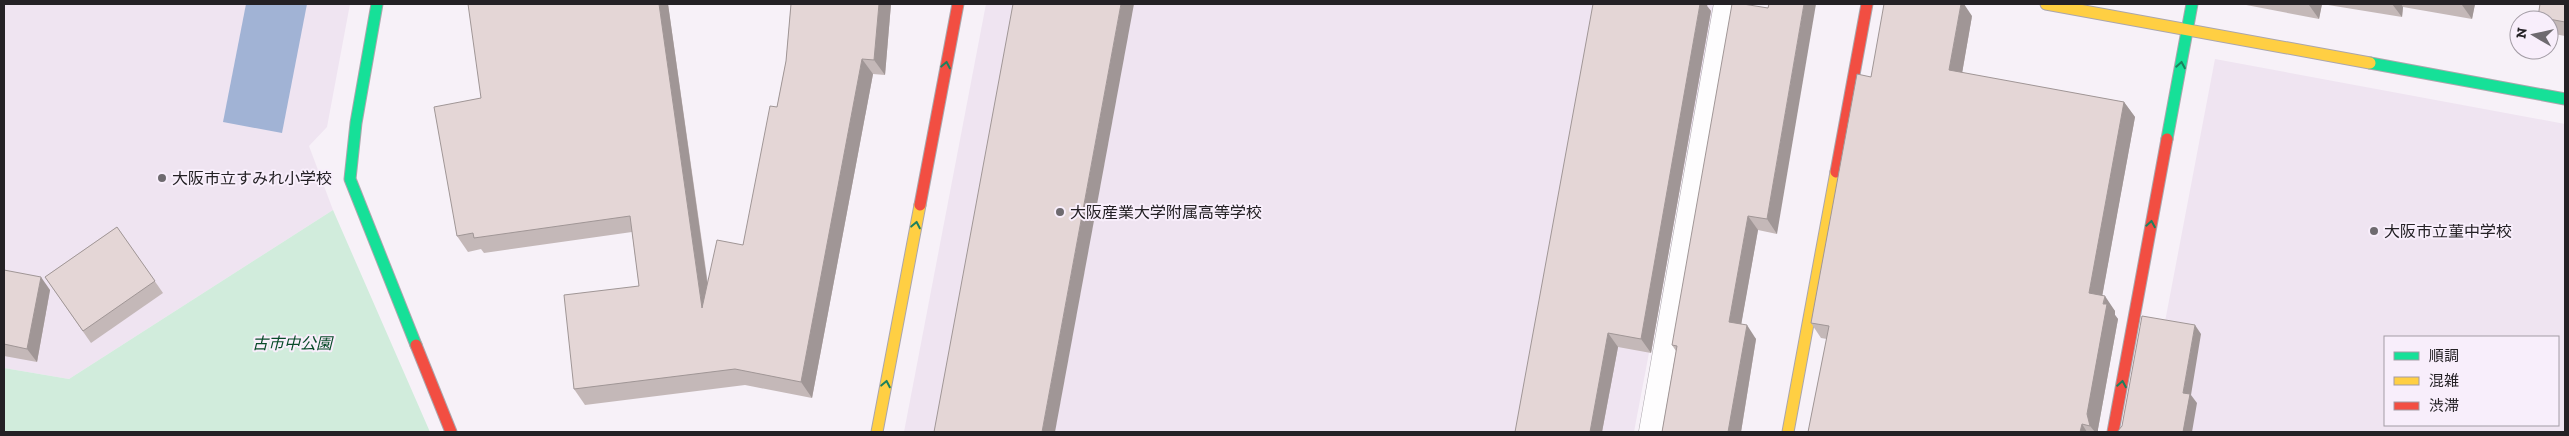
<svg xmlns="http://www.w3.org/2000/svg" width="2569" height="436" viewBox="0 0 2569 436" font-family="'Zilla Slab','Noto Sans JP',serif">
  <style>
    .built { fill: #efe4f1; fill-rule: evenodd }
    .green { fill: #d1ecdc }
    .water { fill: #a1b3d5 }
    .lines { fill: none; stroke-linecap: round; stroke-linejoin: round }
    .street-casing { stroke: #aba6ac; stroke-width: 29 }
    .fast-casing { stroke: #aba6ac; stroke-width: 13 }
    .slow-casing { stroke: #aba6ac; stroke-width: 13 }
    .jam-casing { stroke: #aba6ac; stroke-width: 13 }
    .street { stroke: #fefdfe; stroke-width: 28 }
    .fast { stroke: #16e098; stroke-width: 11 }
    .slow { stroke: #ffcf43; stroke-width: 11 }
    .jam { stroke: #f24e42; stroke-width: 11 }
    .wall { fill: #c4b8b8 }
    .shaded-wall { fill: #a09696 }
    .building { fill: #e4d6d6; stroke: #a09696 }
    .oneway { stroke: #1d805e }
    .poi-dot { fill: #6e6a6f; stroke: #f8eefb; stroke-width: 2 }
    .labels { text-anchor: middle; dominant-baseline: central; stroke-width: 4; stroke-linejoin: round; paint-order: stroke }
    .poi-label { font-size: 16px; fill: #242125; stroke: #f8eefb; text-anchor: start }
    .park-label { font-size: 16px; font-style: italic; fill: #094b2a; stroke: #f8eefb }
  </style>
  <rect width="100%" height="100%" fill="#f7f1f8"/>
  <g class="built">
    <path d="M4,4H350L327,127L309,146L333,210L69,379L4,368Z"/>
    <path d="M986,4H1715L1634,432H904Z"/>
    <path d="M2215,59L2565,124V432H2144ZM2385,337H2558V425H2385Z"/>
  </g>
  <path class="green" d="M333,210L430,432H4V368L69,379Z"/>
  <path class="water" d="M246,4H307L282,133L223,122Z"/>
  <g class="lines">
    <g class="street-casing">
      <path id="street" d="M1653,432L1728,4"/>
    </g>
    <g class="fast-casing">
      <g id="fast">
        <path d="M377,4L356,123L350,179L416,345"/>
        <path d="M2370,63L2565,99"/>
        <path d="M2167,139L2192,4"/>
      </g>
    </g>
    <g class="slow-casing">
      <g id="slow">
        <path d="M2046,4L2370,63"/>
        <path d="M877,432L920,205"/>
        <path d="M1788,432L1836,172"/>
      </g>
    </g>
    <g class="jam-casing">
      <g id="jam">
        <path d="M1836,172L1867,4"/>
        <path d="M920,205L958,4"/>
        <path d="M416,345L451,432"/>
        <path d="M2113,432L2167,139"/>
      </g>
    </g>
    <use href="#street" class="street"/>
    <use href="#fast" class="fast"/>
    <use href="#slow" class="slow"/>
    <use href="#jam" class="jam"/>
  </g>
  <g class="wall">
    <path d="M668,4L708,284L743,245L777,107L786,61L791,4H891L885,75L873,74L812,398L745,385L585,405L574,389L639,286L632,232L484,253L481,249L468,252L457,236L481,98Z"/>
    <path d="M2241,4H2475L2472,19L2403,7L2402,17L2322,4L2319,19Z"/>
    <path d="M2565,4V36L2549,33V20H2540L2538,17Z"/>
    <path d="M1707,6L1711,11L1651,353L1618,347L1602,432H1515Z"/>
    <path d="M1768,8L1777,234L1758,230L1741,324L1756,339L1741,432H1662L1676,351L1672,345Z"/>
    <path d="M1972,16L1962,73L2124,102L2135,117L2102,296L2115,311V315L2118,319L2098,429V432H1808L1827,339L1821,338L1811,323Z"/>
    <path d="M117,227L163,293L91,343L45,277Z"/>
    <path d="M4,270L50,290L37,362L4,356Z"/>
  </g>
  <g class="shaded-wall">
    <path d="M659,4H668L713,324L702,308Z"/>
    <path d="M879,4H891L885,75L874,60Z"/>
    <path d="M1121,4H1134L1055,432H1042Z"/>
    <path d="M1700,4H1708L1707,6L1711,11L1651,353L1641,339Z"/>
    <path d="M1804,4H1816L1777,234L1767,219Z"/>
    <path d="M1961,4H1964L1972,16L1960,85L1949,70Z"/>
    <path d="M2309,4H2322L2319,19L2309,5Z"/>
    <path d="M2392,4H2401L2403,7L2402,17Z"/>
    <path d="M2462,4H2475L2472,19L2462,5Z"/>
    <path d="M862,59L873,74L812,398L801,382Z"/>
    <path d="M2124,102L2135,117L2100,308L2089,293Z"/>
    <path d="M1748,216L1758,230L1739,337L1729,322Z"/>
    <path d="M41,277L50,290L37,362L27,349Z"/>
    <path d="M2105,296L2115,311V315L2118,319L2098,429V432H2095L2090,426L2087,414Z"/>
    <path d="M1747,325L1756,339L1741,432H1728Z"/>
    <path d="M2195,325L2201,334L2191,395L2197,403L2192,432H2183V393Z"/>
    <path d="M1608,333L1618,347L1602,432H1590Z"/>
    <path d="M2082,424L2087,432H2080Z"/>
  </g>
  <g class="building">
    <path d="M468,4H659L702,308L717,240L743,245L770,106L777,107L786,61L791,4H879L874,60L862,59L801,382L735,369L574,389L564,295L639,286L630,216L474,238L473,233L457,236L434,107L481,98Z"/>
    <path d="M1013,4H1121L1042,432H934Z"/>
    <path d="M1593,4H1700L1641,339L1608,333L1590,432H1515Z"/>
    <path d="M1732,4H1743L1768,8L1769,4H1804L1767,219L1748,216L1729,322L1747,325L1728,432H1662L1677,346L1672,345Z"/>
    <path d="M1884,4H1961L1949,70L2124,102L2089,293L2105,296L2103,304H2107L2087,414L2090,426L2082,424L2080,432H1808L1829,326L1811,323L1857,74L1871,77Z"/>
    <path d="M2540,4H2565V22L2538,17Z"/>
    <path d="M117,227L155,281L83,331L45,277Z"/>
    <path d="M4,270L41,277L27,349L4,344Z"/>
    <path d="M2142,316L2195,325L2183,393L2190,394L2183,432H2117L2122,426Z"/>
  </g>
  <defs><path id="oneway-chevron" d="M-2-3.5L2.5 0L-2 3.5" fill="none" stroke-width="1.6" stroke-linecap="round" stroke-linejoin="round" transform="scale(1.25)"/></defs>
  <g class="oneway">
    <use href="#oneway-chevron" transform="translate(946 65) rotate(-79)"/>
    <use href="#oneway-chevron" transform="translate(2181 65) rotate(-80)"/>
    <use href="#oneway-chevron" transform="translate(2151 224) rotate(-80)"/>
    <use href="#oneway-chevron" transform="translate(916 225) rotate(-79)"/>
    <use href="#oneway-chevron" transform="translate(886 384) rotate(-79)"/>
    <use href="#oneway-chevron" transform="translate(2122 384) rotate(-80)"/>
  </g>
  <g class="poi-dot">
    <circle cx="162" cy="178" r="5"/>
    <circle cx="1060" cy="212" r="5"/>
    <circle cx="2374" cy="231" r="5"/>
  </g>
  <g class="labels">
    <g class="poi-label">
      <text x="172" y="178">大阪市立すみれ小学校</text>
      <text x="1070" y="212">大阪産業大学附属高等学校</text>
      <text x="2384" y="231">大阪市立菫中学校</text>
    </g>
    <g class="park-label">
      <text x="292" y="343">古市中公園</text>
    </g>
  </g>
  <rect width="2569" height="436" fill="none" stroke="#242125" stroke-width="10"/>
  <rect x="2384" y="336" width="175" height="90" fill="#f8eefb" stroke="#a39ca5"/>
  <rect x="2394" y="352" width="25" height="8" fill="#16e098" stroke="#a39ca5"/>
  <text x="2429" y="361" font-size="15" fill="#242125">順調</text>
  <rect x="2394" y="377" width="25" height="8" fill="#ffcf43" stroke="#a39ca5"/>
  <text x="2429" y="386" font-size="15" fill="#242125">混雑</text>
  <rect x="2394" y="402" width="25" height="8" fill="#f24e42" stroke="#a39ca5"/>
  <text x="2429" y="411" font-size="15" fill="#242125">渋滞</text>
  <g transform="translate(2534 35) rotate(279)"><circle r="24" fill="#f8eefb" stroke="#a39ca5"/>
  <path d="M0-4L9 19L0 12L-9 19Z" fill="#6e6a6f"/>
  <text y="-8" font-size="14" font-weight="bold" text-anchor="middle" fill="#242125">N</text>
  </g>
</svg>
